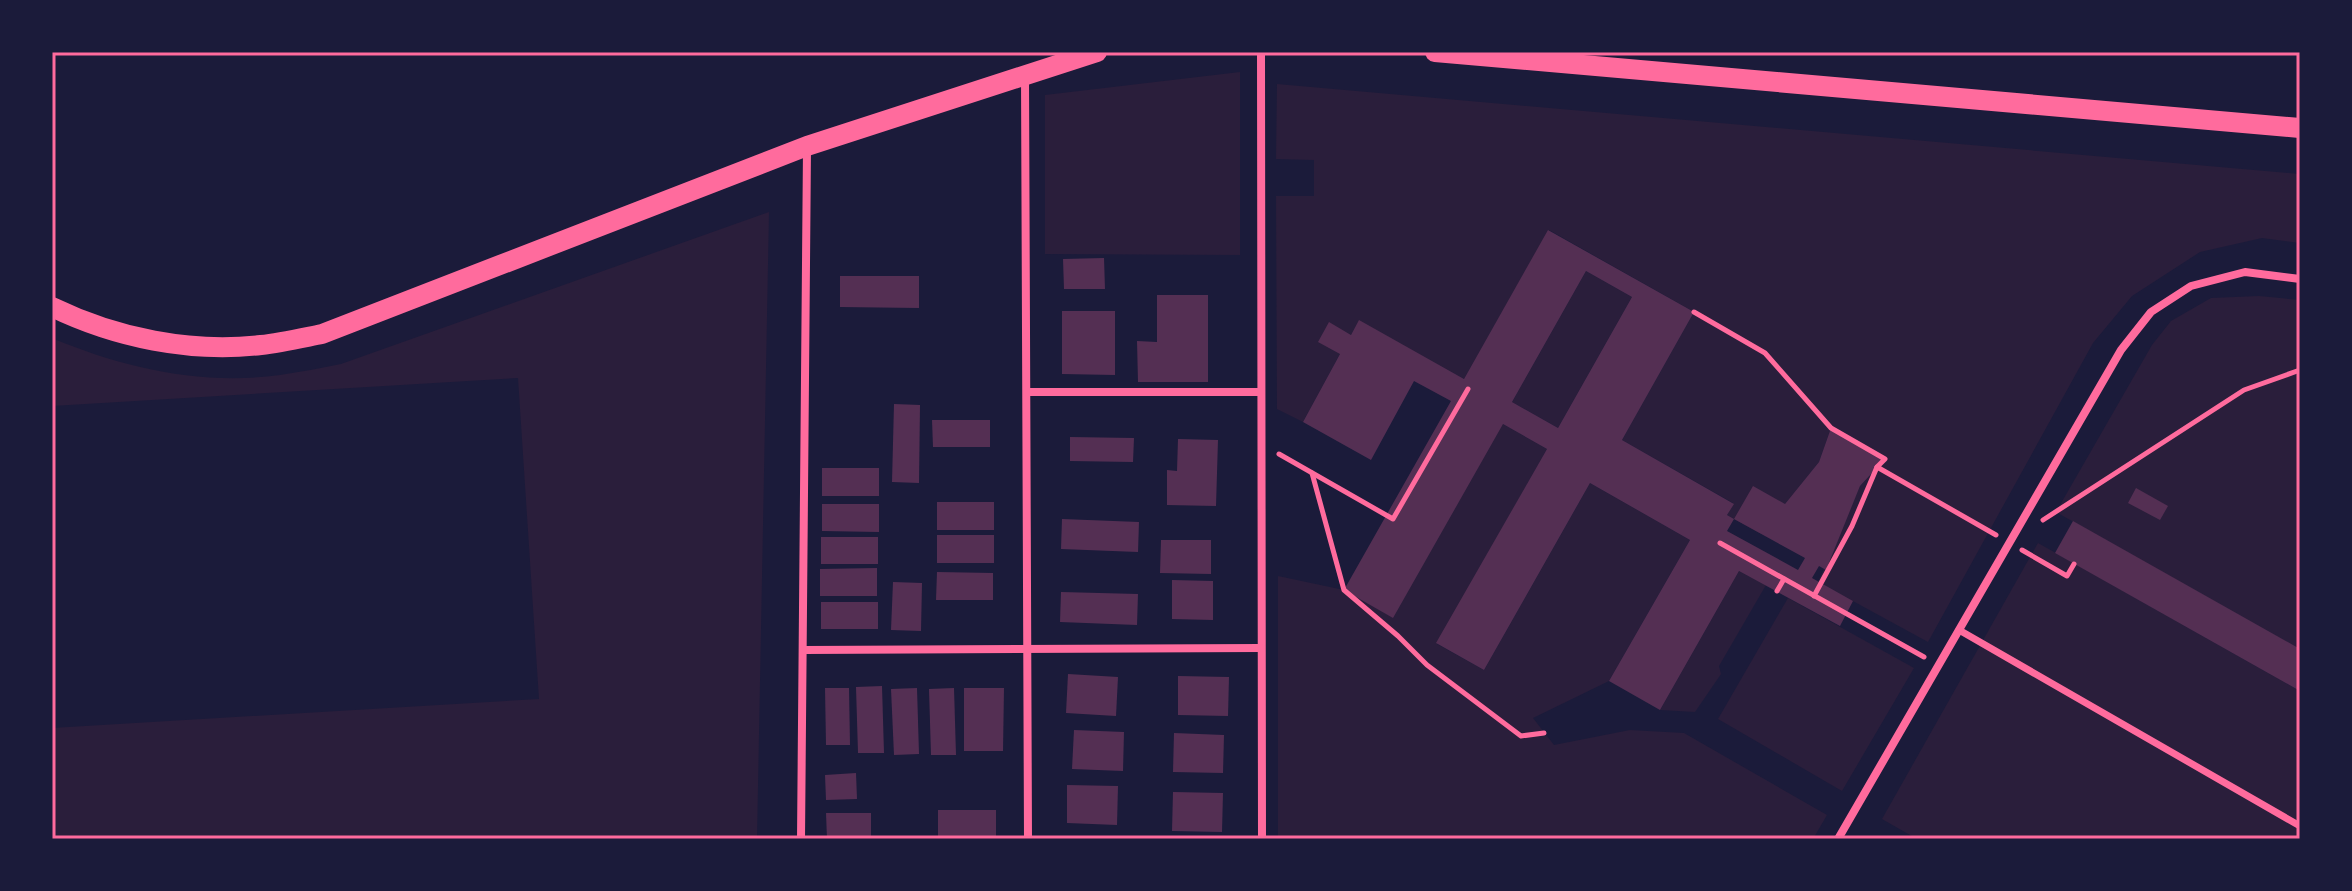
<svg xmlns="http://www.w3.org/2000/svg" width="2352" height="891" viewBox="0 0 2352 891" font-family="Poppins,sans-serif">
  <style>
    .green { fill: #2a1e3b }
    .building { fill: #542f53; fill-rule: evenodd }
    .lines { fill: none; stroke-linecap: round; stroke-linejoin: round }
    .path { stroke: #ff6b9d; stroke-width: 5 }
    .pedestrian { stroke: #ff6b9d; stroke-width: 7 }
    .minor { stroke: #ff6b9d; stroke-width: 8 }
    .primary { stroke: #ff6b9d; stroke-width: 20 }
    .neatline { fill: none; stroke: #ff6b9d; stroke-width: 3 }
  </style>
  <rect width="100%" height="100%" fill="#1b1b3a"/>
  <g class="green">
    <path d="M1240,72V255L1045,254V95Z"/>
    <path d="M1277,84L2300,174V243L2262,238L2200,252L2132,296L2093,343L1928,642L1818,582L1860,486L1885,460L1831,428L1819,462L1761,534L1727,515L1733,503L1622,440L1694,312L1549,230L1464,379L1359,321L1351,335L1329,323L1340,354L1303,422L1277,409L1276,196H1314V160L1276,159Z"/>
    <path d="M769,212L757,839H52V728L539,699L518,378L52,406V338C123,368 202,386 280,375C300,372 321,368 341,364Z"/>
    <path d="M1586,271L1632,297L1558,428L1512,402Z"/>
    <path d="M2259,296L2300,300V650L2056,512L2152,345L2171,321L2211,298Z"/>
    <path d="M1503,424L1547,449L1437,644L1484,670L1590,483L1690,540L1609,681L1533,718L1554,745L1630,730L1684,733L1827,815L1813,839H1278V576L1344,590Z"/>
    <path d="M2038,543L2300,691V839H1917L1882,819Z"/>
    <path d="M1739,571L1766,585L1719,666L1721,674L1695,712L1660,710Z"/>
    <path d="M1788,598L1914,668L1842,791L1718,719Z"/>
  </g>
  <g class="building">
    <path d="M1548,230L1694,312L1622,440L1734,504L1727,515L1734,519L1727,531L1798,570L1805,558L1734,519L1753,486L1785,504L1819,462L1831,428L1885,459L1860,486L1826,570L1819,566L1812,578L1853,601L1840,626L1739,571L1660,710L1609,681L1690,540L1590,483L1484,670L1436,643L1547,449L1503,424L1393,618L1344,590L1451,401L1414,381L1371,460L1303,422L1340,354L1318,342L1329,322L1351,335L1359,320L1464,379ZM1586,271L1632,297L1558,428L1512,402Z"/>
    <path d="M1104,258L1105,289H1064L1063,259Z"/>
    <path d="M840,276H919V308L840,307Z"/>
    <path d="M1157,295H1208V382H1138L1137,341L1157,342Z"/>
    <path d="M1062,311H1115V375L1062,374Z"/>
    <path d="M894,404L920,405L919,483L892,482Z"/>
    <path d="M932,420H990V447H933Z"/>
    <path d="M1070,437L1134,438L1133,462L1070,461Z"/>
    <path d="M1178,439L1218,440L1216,506L1167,505V470L1177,471Z"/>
    <rect x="822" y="468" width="57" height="28"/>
    <path d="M2136,488L2168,506L2160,520L2128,503Z"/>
    <rect x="937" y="502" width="57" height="28"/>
    <path d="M822,504H879V532L822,531Z"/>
    <path d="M1062,519L1139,522L1138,552L1061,549Z"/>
    <path d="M2073,521L2300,649V691L2055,553Z"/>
    <rect x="937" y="535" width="57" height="28"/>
    <rect x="821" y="537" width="57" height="27"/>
    <path d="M1161,540H1211V574L1160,573Z"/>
    <path d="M877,568V596H820V569Z"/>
    <path d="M937,572L993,573V600H936Z"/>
    <path d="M1172,580L1213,581V620L1172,619Z"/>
    <path d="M893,582L922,583L921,631L891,630Z"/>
    <path d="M1061,592L1138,594L1137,625L1060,622Z"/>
    <rect x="821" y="602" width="57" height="27"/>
    <path d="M1068,674L1118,677L1116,716L1066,713Z"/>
    <path d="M1178,676L1229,677L1228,716L1178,715Z"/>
    <path d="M882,686L884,753H858L856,687Z"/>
    <path d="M825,688H849L850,745H826Z"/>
    <path d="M917,688L919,754L894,755L891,689Z"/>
    <path d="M954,688L956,755H931L929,689Z"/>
    <path d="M964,688H1004L1003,751H964Z"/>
    <path d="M1074,730L1124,732L1123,771L1072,769Z"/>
    <path d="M1174,733L1224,735L1223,773L1173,772Z"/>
    <path d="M856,773L857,799L826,800L825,775Z"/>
    <path d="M1067,785L1118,786L1117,825L1067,823Z"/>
    <path d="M1173,792L1223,793L1222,832L1172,831Z"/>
    <path d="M938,810H996V837L938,836Z"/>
    <path d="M826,813H871V839H827Z"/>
  </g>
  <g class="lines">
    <g class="path">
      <path d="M1694,312L1765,353L1831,428L1885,459L1877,467L1996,535"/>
      <path d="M1279,454L1393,519L1468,389"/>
      <path d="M1312,473L1344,590L1398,636L1427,665L1521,736L1544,733"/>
      <path d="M2043,520L2244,390L2300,370"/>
      <path d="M1720,543L1924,657"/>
      <path d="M2022,550L2067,576L2074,564"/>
      <path d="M1777,591L1784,579"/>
      <path d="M1814,596L1852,526L1877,467"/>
    </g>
    <path class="pedestrian" d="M1959,630L2300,826"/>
    <g class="minor">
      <path d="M1261,52L1262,839"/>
      <path d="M1025,76L1028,839"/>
      <path d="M1027,392H1261"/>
      <path d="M803,650L1261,648"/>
      <path d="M801,839L807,148"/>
      <path d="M1838,839L2121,350L2151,312L2191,286L2245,272L2300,279"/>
    </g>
    <g class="primary">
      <path d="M1435,52L2300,128"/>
      <path d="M52,307C116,338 190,353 261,345C281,343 302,338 322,334L807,146L1097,52"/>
    </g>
  </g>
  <rect width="2352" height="891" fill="none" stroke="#1b1b3a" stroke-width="108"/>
  <rect x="54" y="54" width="2244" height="783" class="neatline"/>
</svg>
